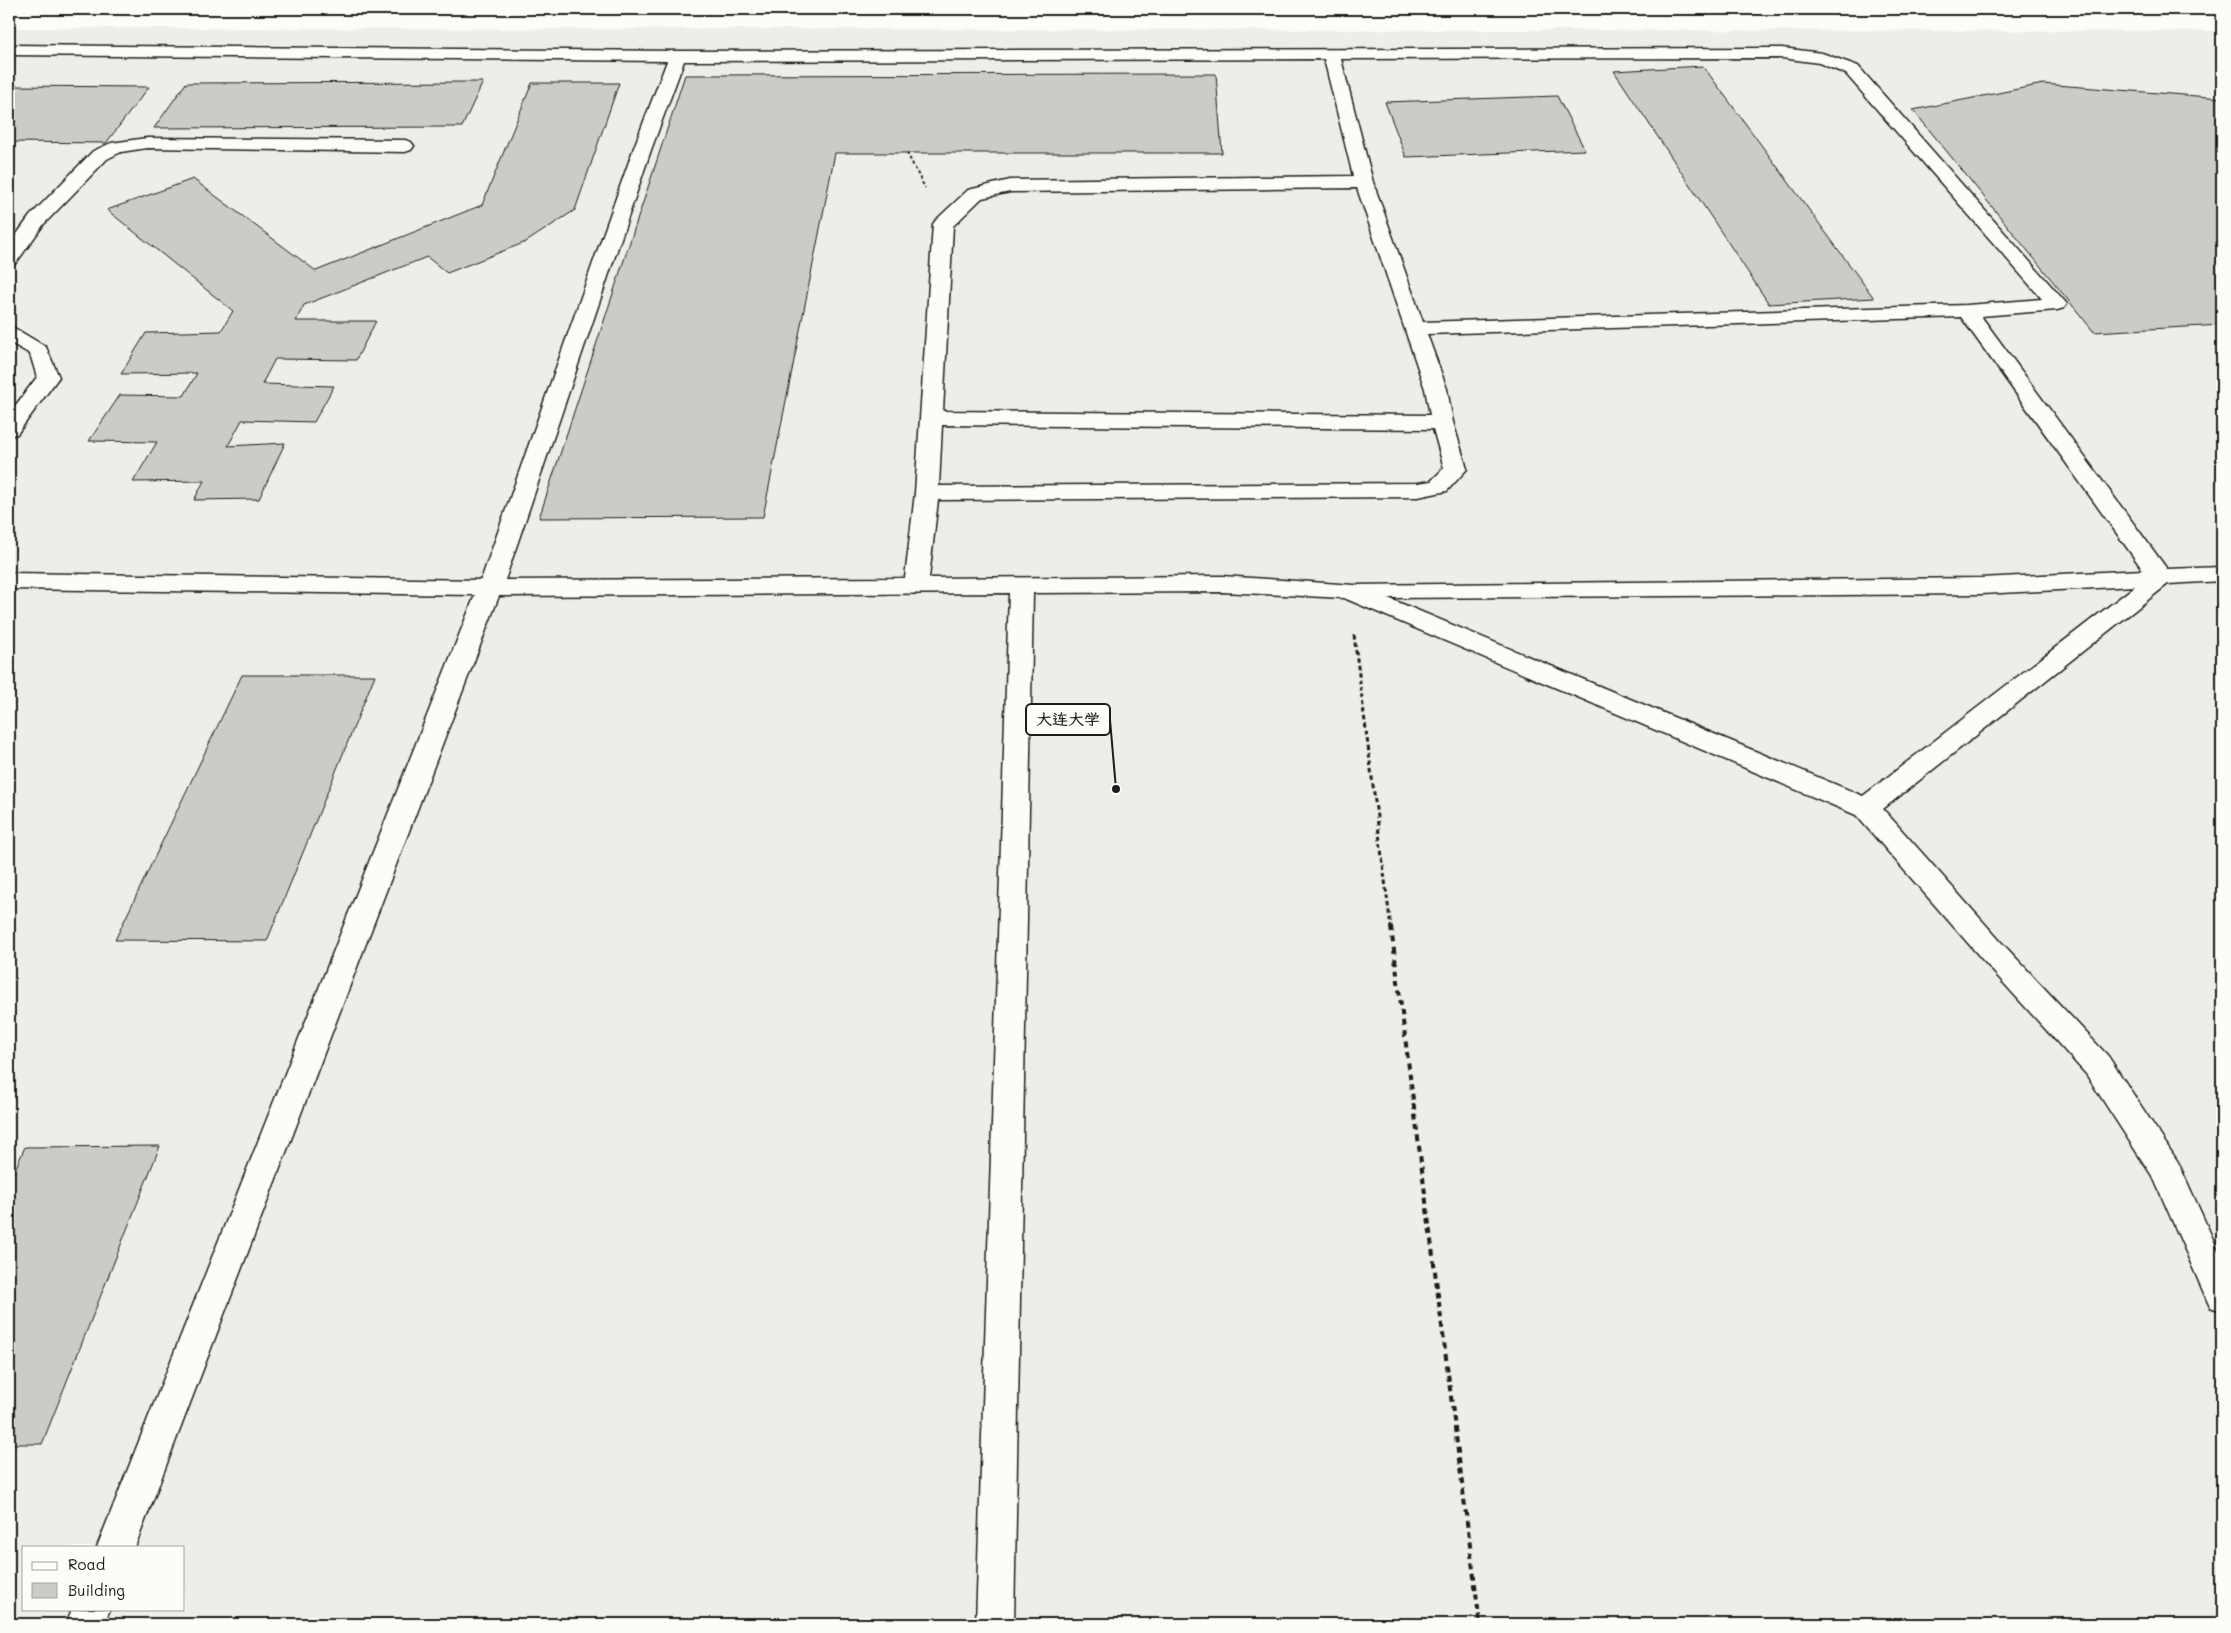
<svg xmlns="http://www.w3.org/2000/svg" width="2231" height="1633" viewBox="0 0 2231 1633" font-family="Mali,'LXGW WenKai TC',sans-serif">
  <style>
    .built { fill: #eeede9; fill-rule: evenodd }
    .building { fill: #cccbc8; stroke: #1c1c1c }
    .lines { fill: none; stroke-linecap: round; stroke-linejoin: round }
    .minor-casing { stroke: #1c1c1c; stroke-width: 3 }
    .path-far2 { stroke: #1c1c1c; stroke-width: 2; stroke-dasharray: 3 2.5; stroke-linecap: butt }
    .path-far1 { stroke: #1c1c1c; stroke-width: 3; stroke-dasharray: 4.5 3; stroke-linecap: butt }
    .path { stroke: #1c1c1c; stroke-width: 4; stroke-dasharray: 6 4.5; stroke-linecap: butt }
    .minor { fill: #fdfcf7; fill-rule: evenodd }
    .leader { fill: none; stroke: #1c1c1c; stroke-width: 2 }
    .callout-dot { fill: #1c1c1c; stroke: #fdfcf7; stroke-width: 2 }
    .callout { fill: #fdfcf7; stroke: #1c1c1c; stroke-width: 2 }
    .callout-label { font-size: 16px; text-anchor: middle; font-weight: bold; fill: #1c1c1c }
  </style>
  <rect width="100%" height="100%" fill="#fdfcf7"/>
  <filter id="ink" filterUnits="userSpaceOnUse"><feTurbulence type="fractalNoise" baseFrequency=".02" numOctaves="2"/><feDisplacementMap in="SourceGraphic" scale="10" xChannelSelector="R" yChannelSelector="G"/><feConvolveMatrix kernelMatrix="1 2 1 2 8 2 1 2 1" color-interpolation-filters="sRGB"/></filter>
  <g filter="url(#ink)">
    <path class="built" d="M9,28L2220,31L2222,32V1624H9ZM24,1547H184V1609H24Z"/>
    <g class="building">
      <path d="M1703,66L1874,298L1769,304L1614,71Z"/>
      <path d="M1216,74L1222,153H835L763,517L539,518L685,75Z"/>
      <path d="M483,82L462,127L154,128L186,83Z"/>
      <path d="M532,83H619L575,210L526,242L447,273L427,257L304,305L296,321H376L356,360L275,359L262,384L334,386L314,422L242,420L228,446L285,443L259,499L194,500L204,481L133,482L157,442L89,441L120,395L184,396L197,373L121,374L146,333L221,331L233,311L107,210L193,179L316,271L482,205Z"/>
      <path d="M2043,84L2222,98V325L2094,332L1913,110Z"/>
      <path d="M9,86L149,87L106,143L9,142Z"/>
      <path d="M1557,96L1585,150L1406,157L1385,102Z"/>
      <path d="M242,675H375L267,941L115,940Z"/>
      <path d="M160,1146L42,1444H9V1183L25,1147Z"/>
    </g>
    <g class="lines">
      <g class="minor-casing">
        <g id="minor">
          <path d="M9,45L677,51L1782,48L1822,53L1858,66L2067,304L2064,308L2057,310L1981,316L2167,569L2222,567V581L2168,584L1883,809L2001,942L2108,1056L2178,1162L2222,1259V1311L2210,1307L2154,1179L2086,1074L1981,958L1856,815L1344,598L1222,592L1033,593L1014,1624H976L1009,593L499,596L135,1547H97L475,595L9,589V573L481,580L633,150L667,61L9,55ZM1782,58L1819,63L1846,74L2042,299L1967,305L1423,322L1373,182L1341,59ZM1324,59L1353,176L1010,180L968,190L936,220L933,224L915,493L905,578L505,580L651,150L684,61ZM1357,188L1425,389L1430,415L943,411L953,226L982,198L1010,192ZM1961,317L2143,570L1981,578L1354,585L1222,576L929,578L938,500L1418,497L1447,491L1467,469L1453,422L1447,389L1427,334ZM942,425L1433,429L1444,468L1431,481L1418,483L939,486ZM2135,586L1863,796L1388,598L1981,594Z"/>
          <path d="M147,138L405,140L411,142L414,146L411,150L405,152L147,148L121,152L107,159L44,224L16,263L9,265V245L30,216L93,151L111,143Z"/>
          <path d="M9,327L16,329L46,347L59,377L17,434L9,436V414L37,377L30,354L9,342Z"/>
          <path d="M72,1609H110L104,1624H66Z"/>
        </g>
      </g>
      <path class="path-far2" d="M907,153L925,188"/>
      <path class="path-far1" d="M1354,635L1391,928"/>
      <path class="path" d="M1391,927L1480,1624"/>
      <use href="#minor" class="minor"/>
    </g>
  </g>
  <path class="leader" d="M1116 789L1110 720"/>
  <circle class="callout-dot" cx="1116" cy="789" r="5"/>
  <rect class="callout" x="1026" y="704" width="84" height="31" rx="5"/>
  <g class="callout-label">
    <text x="1068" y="725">大连大学</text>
  </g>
  <rect width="2231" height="1633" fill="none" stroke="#fdfcf7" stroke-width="30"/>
  <rect x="15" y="15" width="2201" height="1603" fill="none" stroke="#1c1c1c" stroke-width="2" filter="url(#ink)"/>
  <rect x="22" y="1546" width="162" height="65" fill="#fdfcf7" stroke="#a3a29f"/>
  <rect x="32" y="1562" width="25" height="8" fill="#fdfcf7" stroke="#a3a29f"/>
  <text x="68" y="1570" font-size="15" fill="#1c1c1c">Road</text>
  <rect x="32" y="1583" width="25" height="15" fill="#cccbc8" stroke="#a3a29f"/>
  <text x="68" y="1596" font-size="15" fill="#1c1c1c">Building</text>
</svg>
